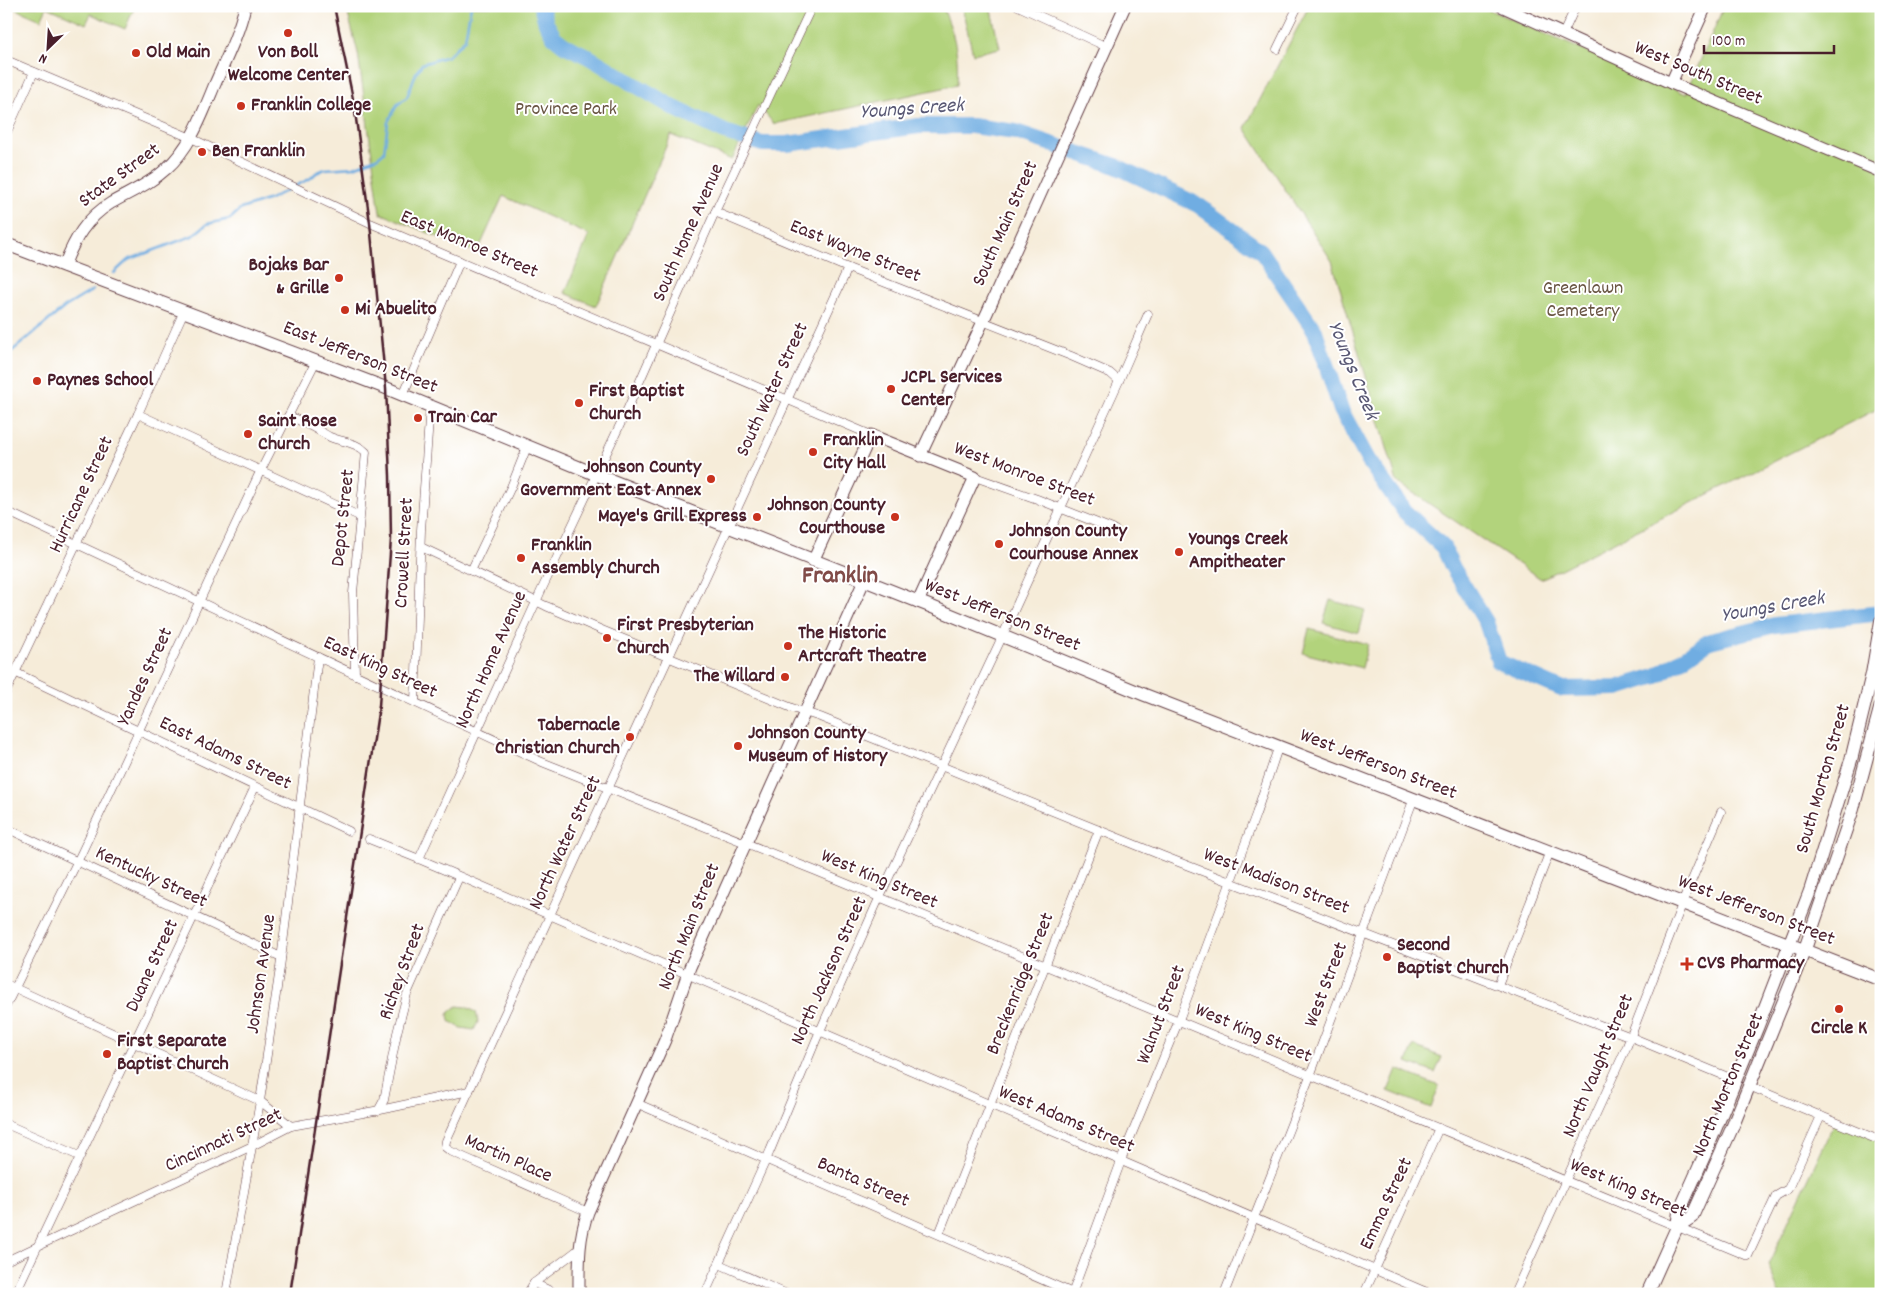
<svg xmlns="http://www.w3.org/2000/svg" width="1887" height="1300" viewBox="0 0 1887 1300" font-family="Dekko,sans-serif">
  <style>
    .green { fill: #b2d37b; stroke: #7e7953 }
    .lines { fill: none; stroke-linecap: round; stroke-linejoin: round }
    .stream { stroke: #6fade2; stroke-width: 2.5 }
    .river { stroke: #6fade2; stroke-width: 16 }
    .street-casing { stroke: #643e45; stroke-width: 9 }
    .secondary-casing { stroke: #643e45; stroke-width: 13 }
    .primary-casing { stroke: #643e45; stroke-width: 14 }
    .street { stroke: #fff; stroke-width: 8 }
    .secondary { stroke: #fff; stroke-width: 11 }
    .primary { stroke: #fff; stroke-width: 12 }
    .rail { stroke: #4a1f2b; stroke-width: 2.5 }
    .poi-dot { fill: #c8321e; stroke: #fff; stroke-width: 2 }
    .labels { text-anchor: middle; dominant-baseline: central; stroke-width: 4; stroke-linejoin: round; paint-order: stroke }
    .poi-label { font-size: 20px; font-weight: bold; fill: #4a1f2b; stroke: #fff; text-anchor: start }
    .street-label { font-size: 20px; fill: #4a1f2b; stroke: #fff }
    .park-label { font-size: 20px; fill: #695543; stroke: #fff }
    .water-label { font-size: 21px; font-style: italic; fill: #595874; stroke: #fff }
    .district-label { font-size: 25px; font-weight: bold; fill: #814b48; stroke: #fff }
  </style>
  <rect width="100%" height="100%" fill="#fff"/>
  <filter id="ink" filterUnits="userSpaceOnUse"><feTurbulence type="fractalNoise" baseFrequency=".02" numOctaves="2"/><feDisplacementMap in="SourceGraphic" scale="10" xChannelSelector="R" yChannelSelector="G"/><feConvolveMatrix kernelMatrix="1 2 1 2 8 2 1 2 1" color-interpolation-filters="sRGB"/></filter>
  <filter id="wash" filterUnits="userSpaceOnUse"><feTurbulence type="fractalNoise" baseFrequency=".0096" numOctaves="4" result="noise"/><feDisplacementMap in="SourceGraphic" scale="20" xChannelSelector="R" yChannelSelector="G"/><feGaussianBlur stdDeviation="1.12" result="paint"/><feColorMatrix in="noise" values="0 0 0 0 0 0 0 0 0 0 0 0 0 0 0 0 0 1.4 0 .05"/><feComposite in="paint" operator="in"/></filter>
  <g filter="url(#wash)">
    <rect width="100%" height="100%" fill="#f6ecd9"/>
    <g class="green">
      <path d="M9,6H135L125,29L91,14L86,24L47,7L41,20Z"/>
      <path d="M346,6H942C955,35 959,53 957,85L774,124L758,105L732,160L671,135L596,306L565,293L589,235L503,196L477,253L380,213L358,53Z"/>
      <path d="M969,6H990L1000,48L973,54L962,8Z"/>
      <path d="M1309,6H1480L1686,94L1724,6H1881V407L1541,579L1397,482L1332,261L1245,128Z"/>
      <path d="M1330,600L1365,610L1359,633L1323,623Z"/>
      <path d="M1309,629L1368,644L1362,668L1303,653Z"/>
      <path d="M457,1006L466,1007L476,1012L478,1022L474,1030L461,1028L449,1021L448,1014Z"/>
      <path d="M1414,1046L1442,1057L1435,1073L1407,1062Z"/>
      <path d="M1397,1069L1439,1086L1431,1108L1388,1091Z"/>
      <path d="M1835,1121L1881,1140V1294H1779L1768,1265Z"/>
    </g>
    <g class="lines">
      <g class="stream">
        <path d="M114,273L128,260L192,236L207,224L230,219L241,209L270,199L311,178L316,173L325,169L354,167L378,157L384,152L388,122L397,105L407,97L416,73L422,64L448,56L465,39L471,6"/>
        <path d="M6,356L65,307L93,290"/>
      </g>
      <path class="river" d="M541,6L546,23L554,37L564,45L587,56L674,108L725,132L762,144H787L919,126H972L1016,132L1116,166L1198,205L1261,251L1315,331L1341,410L1368,460L1405,512L1443,547L1453,568L1486,622L1499,662L1561,689L1617,688L1656,676L1710,641L1775,625L1881,613"/>
    </g>
  </g>
  <g filter="url(#ink)">
    <g class="lines">
      <g class="street-casing">
        <g id="street">
          <path d="M1018,6L1107,47"/>
          <path d="M1563,34L1576,6"/>
          <path d="M1277,49L1298,6"/>
          <path d="M6,60L191,138L370,223L871,435"/>
          <path d="M6,134L34,72"/>
          <path d="M715,212L848,268L1071,356L1110,373L1119,381"/>
          <path d="M403,395L460,261"/>
          <path d="M138,414L359,516"/>
          <path d="M288,416C303,421 316,429 330,437C342,442 356,442 366,452L353,593L355,675"/>
          <path d="M975,477L1037,499L1115,530"/>
          <path d="M6,511L542,762L816,871L1748,1256L1776,1196L1788,1189L1821,1116"/>
          <path d="M421,547L546,606L604,631L792,708L820,717L1163,856L1631,1037L1735,1080"/>
          <path d="M471,571L511,487L527,447"/>
          <path d="M6,668L349,831"/>
          <path d="M6,692L138,414L184,311"/>
          <path d="M415,702L421,530L430,406"/>
          <path d="M6,828L281,957"/>
          <path d="M369,839L419,859L1431,1294"/>
          <path d="M419,859L541,591L627,410L715,212L812,6"/>
          <path d="M6,984L260,1101L291,1126"/>
          <path d="M1498,985L1550,851"/>
          <path d="M6,1006L82,852L258,476L316,361"/>
          <path d="M1749,1086L1881,1141"/>
          <path d="M636,1103L1075,1294"/>
          <path d="M378,1111L384,1100L397,1033L407,994L459,877"/>
          <path d="M6,1124L79,1156"/>
          <path d="M588,1212L450,1151L445,1147L446,1141L848,268"/>
          <path d="M939,1234L1099,830"/>
          <path d="M6,1261L252,1146L291,1126L380,1110L469,1091"/>
          <path d="M719,1264L787,1294"/>
          <path d="M534,1283L557,1294"/>
          <path d="M15,1294L255,787"/>
          <path d="M226,1294L260,1101L280,968L318,657"/>
          <path d="M527,1294L534,1283L579,1249"/>
          <path d="M705,1294L770,1151L816,1040L876,905L1002,637L1119,381L1148,314"/>
          <path d="M1072,1294L1124,1153L1179,1020L1256,814L1278,748"/>
          <path d="M1224,1294L1310,1076L1414,798"/>
          <path d="M1364,1294L1439,1128"/>
          <path d="M1514,1294L1627,1046L1686,894L1721,812"/>
        </g>
      </g>
      <g class="secondary-casing">
        <g id="secondary">
          <path d="M1501,6L1671,83L1881,172"/>
          <path d="M1671,83L1706,6"/>
          <path d="M64,266C74,240 86,218 111,203C130,192 150,184 166,169C191,147 202,115 215,84C226,59 239,33 245,6"/>
          <path d="M920,456L987,313L1125,6"/>
          <path d="M813,561L871,435L975,477L918,602"/>
          <path d="M579,1294C579,1265 578,1239 588,1212L665,1040L690,967L864,581"/>
        </g>
      </g>
      <g class="primary-casing">
        <g id="primary">
          <path d="M6,244L386,388L595,474L932,607L1145,695L1881,980"/>
          <path d="M1677,1227L1692,1217L1732,1128L1805,949L1853,809L1881,705"/>
          <path d="M1647,1294L1677,1227L1679,1212L1705,1154L1757,1028L1810,891L1851,760L1872,674L1881,621"/>
        </g>
      </g>
      <use href="#street" class="street"/>
      <use href="#secondary" class="secondary"/>
      <use href="#primary" class="primary"/>
      <path class="rail" d="M290,1294L379,706L391,539L390,476L386,388L370,223L354,104L334,6"/>
    </g>
  </g>
  <g class="poi-dot">
    <circle cx="288" cy="33" r="5"/>
    <circle cx="136" cy="53" r="5"/>
    <circle cx="241" cy="106" r="5"/>
    <circle cx="202" cy="152" r="5"/>
    <circle cx="339" cy="278" r="5"/>
    <circle cx="345" cy="310" r="5"/>
    <circle cx="37" cy="381" r="5"/>
    <circle cx="891" cy="389" r="5"/>
    <circle cx="579" cy="403" r="5"/>
    <circle cx="418" cy="418" r="5"/>
    <circle cx="248" cy="434" r="5"/>
    <circle cx="813" cy="452" r="5"/>
    <circle cx="711" cy="479" r="5"/>
    <circle cx="757" cy="517" r="5"/>
    <circle cx="895" cy="517" r="5"/>
    <circle cx="999" cy="544" r="5"/>
    <circle cx="1179" cy="552" r="5"/>
    <circle cx="521" cy="558" r="5"/>
    <circle cx="607" cy="638" r="5"/>
    <circle cx="788" cy="646" r="5"/>
    <circle cx="785" cy="677" r="5"/>
    <circle cx="630" cy="737" r="5"/>
    <circle cx="738" cy="746" r="5"/>
    <circle cx="1387" cy="957" r="5"/>
    <path d="M1684.5 956.5h5v5h5v5h-5v5h-5v-5h-5v-5h5z"/>
    <circle cx="1839" cy="1009" r="5"/>
    <circle cx="107" cy="1054" r="5"/>
  </g>
  <g class="labels">
    <g class="poi-label">
      <text x="146" y="53">Old Main</text>
      <text x="288" y="53" text-anchor="middle">Von Boll<tspan x="288" dy="23">Welcome Center</tspan></text>
      <text x="251" y="106">Franklin College</text>
      <text x="212" y="152">Ben Franklin</text>
      <text x="329" y="266" text-anchor="end">Bojaks Bar<tspan x="329" dy="23">&amp; Grille</tspan></text>
      <text x="355" y="310">Mi Abuelito</text>
      <text x="901" y="378">JCPL Services<tspan x="901" dy="23">Center</tspan></text>
      <text x="47" y="381">Paynes School</text>
      <text x="589" y="392">First Baptist<tspan x="589" dy="23">Church</tspan></text>
      <text x="428" y="418">Train Car</text>
      <text x="258" y="422">Saint Rose<tspan x="258" dy="23">Church</tspan></text>
      <text x="823" y="441">Franklin<tspan x="823" dy="23">City Hall</tspan></text>
      <text x="701" y="468" text-anchor="end">Johnson County<tspan x="701" dy="23">Government East Annex</tspan></text>
      <text x="885" y="506" text-anchor="end">Johnson County<tspan x="885" dy="23">Courthouse</tspan></text>
      <text x="747" y="517" text-anchor="end">Maye's Grill Express</text>
      <text x="1009" y="532">Johnson County<tspan x="1009" dy="23">Courhouse Annex</tspan></text>
      <text x="1189" y="540">Youngs Creek<tspan x="1189" dy="23">Ampitheater</tspan></text>
      <text x="531" y="546">Franklin<tspan x="531" dy="23">Assembly Church</tspan></text>
      <text x="617" y="626">First Presbyterian<tspan x="617" dy="23">Church</tspan></text>
      <text x="798" y="634">The Historic<tspan x="798" dy="23">Artcraft Theatre</tspan></text>
      <text x="775" y="677" text-anchor="end">The Willard</text>
      <text x="620" y="726" text-anchor="end">Tabernacle<tspan x="620" dy="23">Christian Church</tspan></text>
      <text x="748" y="734">Johnson County<tspan x="748" dy="23">Museum of History</tspan></text>
      <text x="1397" y="946">Second<tspan x="1397" dy="23">Baptist Church</tspan></text>
      <text x="1697" y="964">CVS Pharmacy</text>
      <text x="1839" y="1029" text-anchor="middle">Circle K</text>
      <text x="117" y="1042">First Separate<tspan x="117" dy="23">Baptist Church</tspan></text>
    </g>
    <g class="street-label">
      <text transform="translate(1698 74) rotate(23)">West South Street</text>
      <text transform="translate(120 176) rotate(-36)">State Street</text>
      <text transform="translate(1006 224) rotate(-66)">South Main Street</text>
      <text transform="translate(689 233) rotate(-66)">South Home Avenue</text>
      <text transform="translate(469 245) rotate(23)">East Monroe Street</text>
      <text transform="translate(855 252) rotate(22)">East Wayne Street</text>
      <text transform="translate(360 358) rotate(22)">East Jefferson Street</text>
      <text transform="translate(773 390) rotate(-65)">South Water Street</text>
      <text transform="translate(1024 475) rotate(21)">West Monroe Street</text>
      <text transform="translate(82 495) rotate(-65)">Hurricane Street</text>
      <text transform="translate(344 518) rotate(-84)">Depot Street</text>
      <text transform="translate(405 553) rotate(-87)">Crowell Street</text>
      <text transform="translate(1002 616) rotate(22)">West Jefferson Street</text>
      <text transform="translate(492 660) rotate(-66)">North Home Avenue</text>
      <text transform="translate(380 668) rotate(25)">East King Street</text>
      <text transform="translate(146 677) rotate(-65)">Yandes Street</text>
      <text transform="translate(225 754) rotate(26)">East Adams Street</text>
      <text transform="translate(1378 765) rotate(21)">West Jefferson Street</text>
      <text transform="translate(1824 779) rotate(-74)">South Morton Street</text>
      <text transform="translate(566 843) rotate(-65)">North Water Street</text>
      <text transform="translate(151 878) rotate(25)">Kentucky Street</text>
      <text transform="translate(879 880) rotate(23)">West King Street</text>
      <text transform="translate(1276 882) rotate(21)">West Madison Street</text>
      <text transform="translate(1756 911) rotate(21)">West Jefferson Street</text>
      <text transform="translate(690 927) rotate(-68)">North Main Street</text>
      <text transform="translate(153 966) rotate(-65)">Duane Street</text>
      <text transform="translate(830 971) rotate(-66)">North Jackson Street</text>
      <text transform="translate(403 972) rotate(-70)">Richey Street</text>
      <text transform="translate(262 974) rotate(-82)">Johnson Avenue</text>
      <text transform="translate(1021 984) rotate(-68)">Breckenridge Street</text>
      <text transform="translate(1327 985) rotate(-69)">West Street</text>
      <text transform="translate(1162 1015) rotate(-69)">Walnut Street</text>
      <text transform="translate(1253 1034) rotate(23)">West King Street</text>
      <text transform="translate(1599 1066) rotate(-67)">North Vaught Street</text>
      <text transform="translate(1729 1085) rotate(-67)">North Morton Street</text>
      <text transform="translate(1066 1120) rotate(23)">West Adams Street</text>
      <text transform="translate(224 1141) rotate(-25)">Cincinnati Street</text>
      <text transform="translate(508 1159) rotate(24)">Martin Place</text>
      <text transform="translate(863 1183) rotate(24)">Banta Street</text>
      <text transform="translate(1628 1189) rotate(23)">West King Street</text>
      <text transform="translate(1387 1204) rotate(-65)">Emma Street</text>
    </g>
    <g class="park-label">
      <text x="566" y="110">Province Park</text>
      <text x="1583" y="289">Greenlawn<tspan x="1583" dy="23">Cemetery</tspan></text>
    </g>
    <g class="water-label">
      <text transform="translate(912 110) rotate(-4)">Youngs Creek</text>
      <text transform="translate(1352 371) rotate(68)">Youngs Creek</text>
      <text transform="translate(1773 608) rotate(-10)">Youngs Creek</text>
    </g>
    <g class="district-label">
      <text x="840" y="577">Franklin</text>
    </g>
  </g>
  <rect width="1887" height="1300" fill="none" stroke="#fff" stroke-width="25"/>
  <g transform="translate(48 48) rotate(205)" stroke="#ffffff" stroke-width="4" paint-order="stroke">
  <path d="M0-4L9 19L0 12L-9 19Z" fill="#4a1f2b"/>
  <text y="-8" font-size="14" font-weight="bold" text-anchor="middle" fill="#4a1f2b">N</text>
  </g>
  <path d="M1704 45v8h130v-8" fill="none" stroke="#4a1f2b" stroke-width="2.5"/>
  <text x="1712" y="45" font-size="15" fill="#4a1f2b" stroke="#ffffff" stroke-width="4" paint-order="stroke">100 m</text>
</svg>
